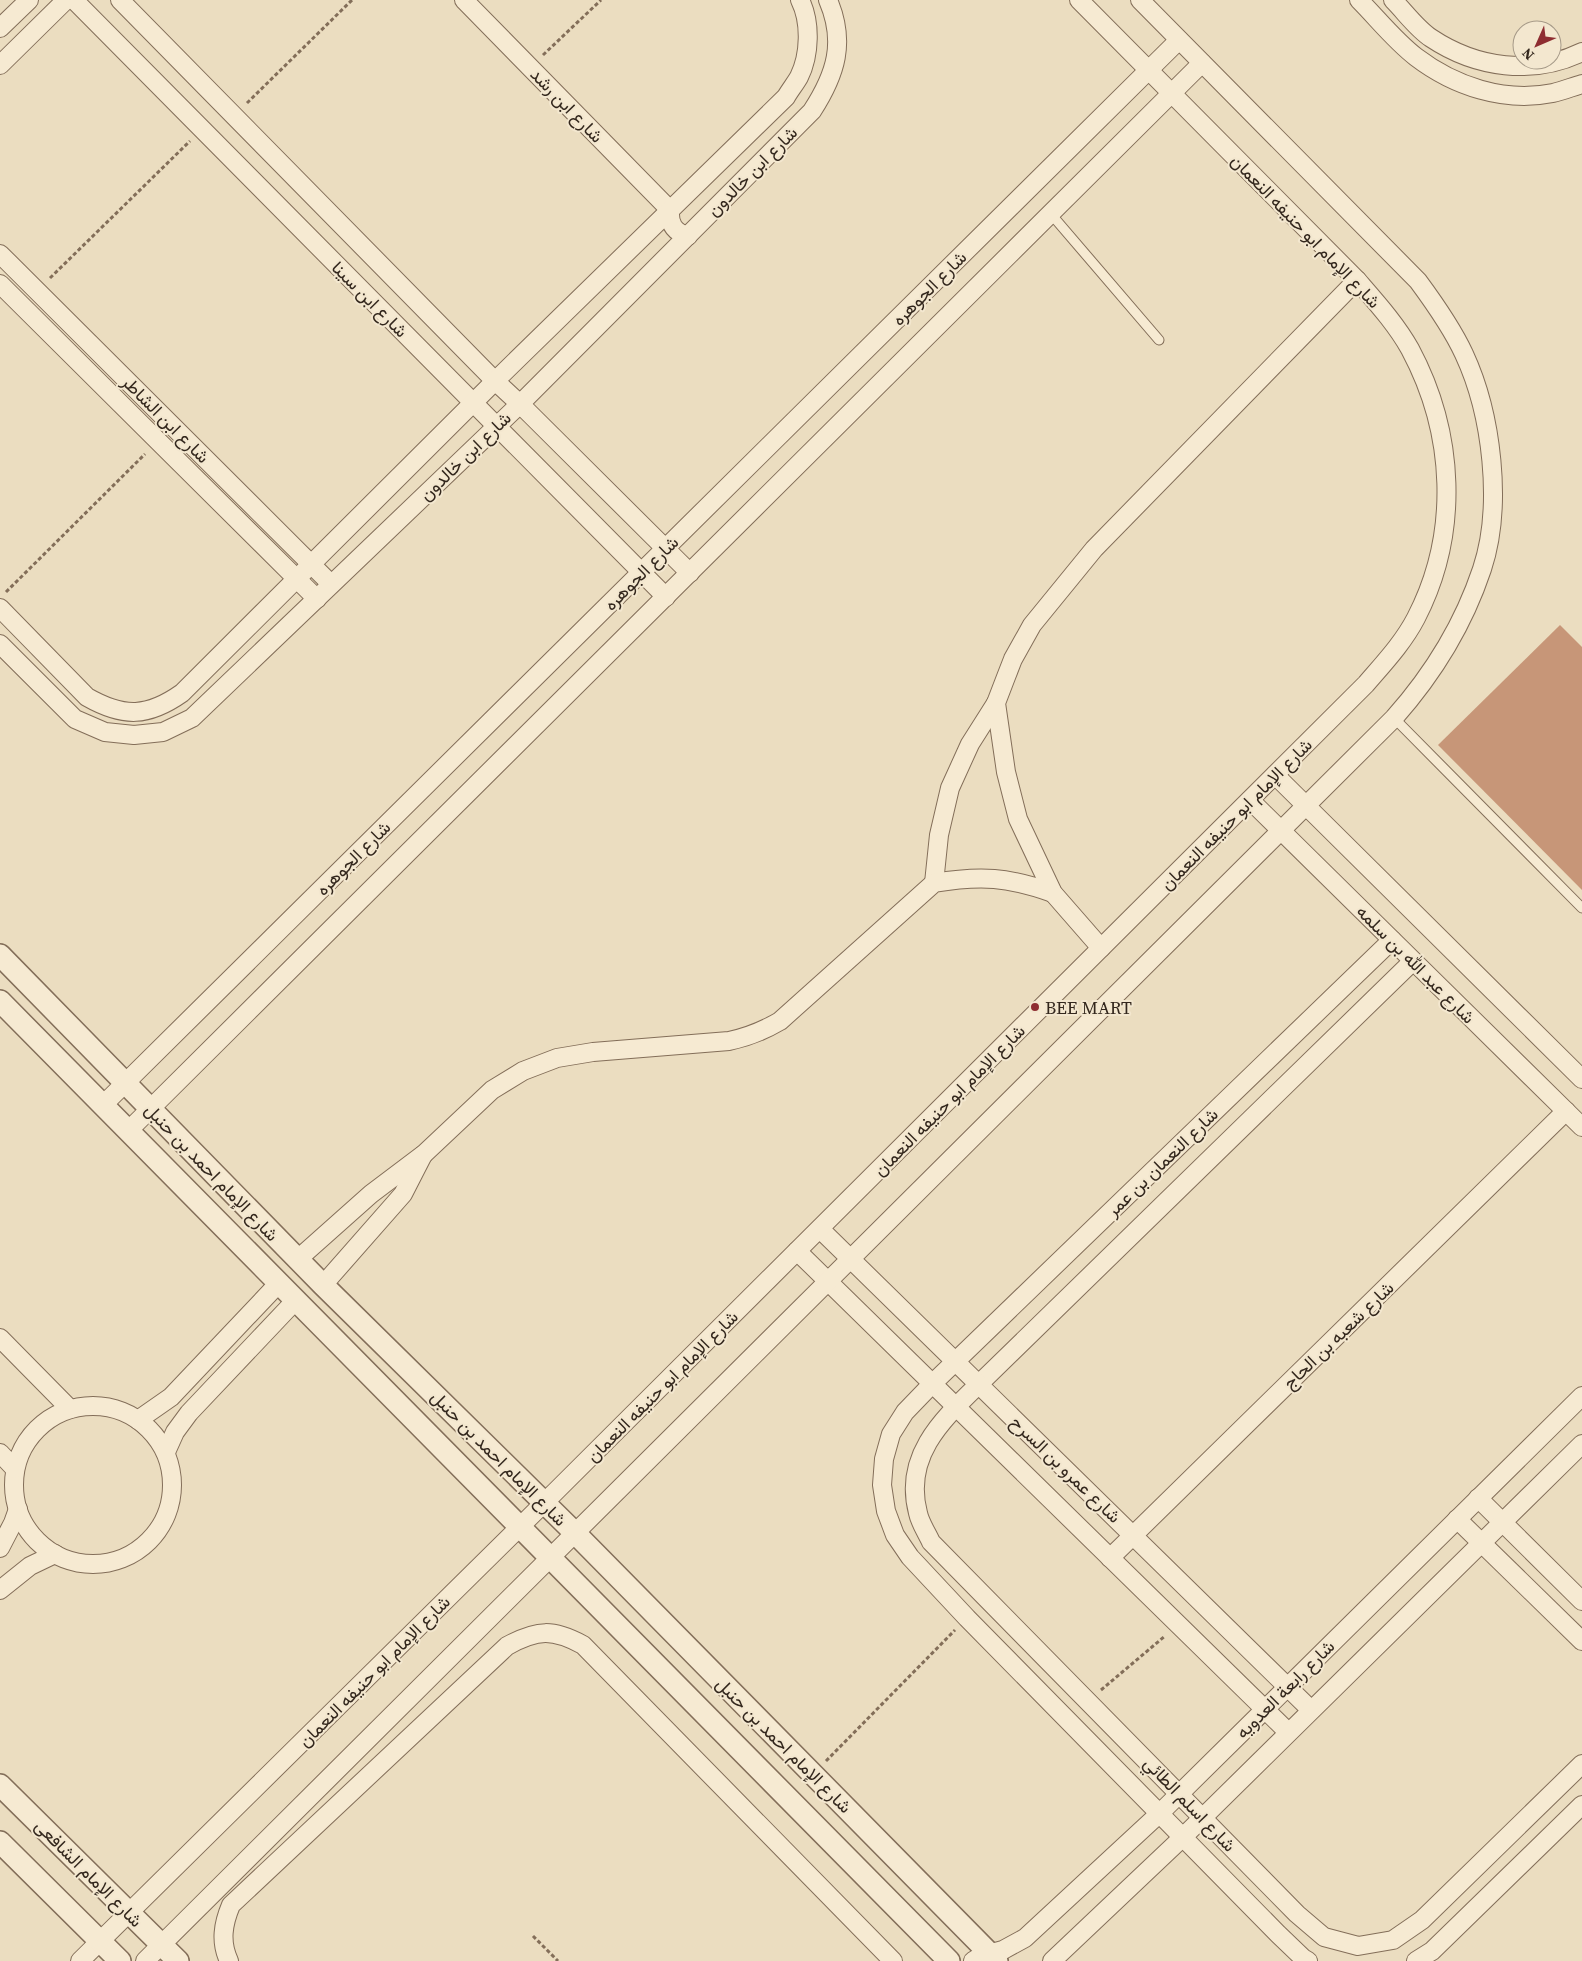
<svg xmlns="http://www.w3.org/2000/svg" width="1582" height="1961" viewBox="0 0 1582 1961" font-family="'Source Serif 4',Vazirmatn,serif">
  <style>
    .building { fill: #c79678 }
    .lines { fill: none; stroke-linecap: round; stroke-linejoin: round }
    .service-casing { stroke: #836e59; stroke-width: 11 }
    .minor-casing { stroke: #836e59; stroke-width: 20 }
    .tertiary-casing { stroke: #836e59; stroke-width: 24 }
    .path { stroke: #836e59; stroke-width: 3; stroke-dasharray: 4 2.5; stroke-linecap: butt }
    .service { stroke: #f6ead2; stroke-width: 9 }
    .minor { stroke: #f6ead2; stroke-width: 18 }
    .tertiary { stroke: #f6ead2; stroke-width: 21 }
    .poi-dot { fill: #8e2d31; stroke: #f3e7cf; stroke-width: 2 }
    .labels { text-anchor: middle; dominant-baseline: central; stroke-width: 4; stroke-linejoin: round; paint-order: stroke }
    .street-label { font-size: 18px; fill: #33271d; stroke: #f3e7cf }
    .poi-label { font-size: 18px; fill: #33271d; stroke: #f3e7cf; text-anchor: start }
  </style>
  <rect width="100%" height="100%" fill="#ebddc0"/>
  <path class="building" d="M1560,625L1582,647V890L1438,745Z"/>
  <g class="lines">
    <g class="service-casing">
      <g id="service">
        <path d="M1051,214L1159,340"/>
        <path d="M1394,718L1582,908"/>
      </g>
    </g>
    <g class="minor-casing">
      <g id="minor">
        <path d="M74,0L666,597"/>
        <path d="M120,0L495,381L520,404L690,573"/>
        <path d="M464,0L670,210C669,224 674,232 688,236"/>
        <path d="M1359,0C1377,18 1395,41 1416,57C1454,86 1504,103 1553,93C1562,91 1572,87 1582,84"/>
        <path d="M1393,0C1405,12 1417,29 1431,38C1476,68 1533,76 1582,52"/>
        <path d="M0,28L29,0"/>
        <path d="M0,65L66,0"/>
        <path d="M0,254L331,584"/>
        <path d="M0,284L317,599"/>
        <path d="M0,608L87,697C124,718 148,717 182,693L495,381L786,97C790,90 795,84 799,77C810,55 811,22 800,0"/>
        <path d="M0,644L75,719L105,732L134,735L163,732L192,718L520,404L812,111C836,74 846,42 828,0"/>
        <path d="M1275,775L1582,1079"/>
        <path d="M1250,800L1582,1127"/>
        <path d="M934,883L939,835L950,788L970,744L996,703"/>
        <path d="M1101,948L1053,893L1018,819L1006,772L996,703L1006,677L1013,659L1032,625L1094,549L1357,280"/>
        <path d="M1413,961L979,1384C942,1420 903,1456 918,1513C920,1523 927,1533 931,1542L1297,1914L1324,1937L1358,1946L1393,1940L1422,1920L1582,1764"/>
        <path d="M103,1105L1179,40"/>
        <path d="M128,1131L1202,63"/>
        <path d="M820,1229L1311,1710"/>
        <path d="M797,1251L1288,1732"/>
        <path d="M298,1259L371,1194L424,1154L492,1090L523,1071L557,1058L593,1052L729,1041C748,1037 763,1031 780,1021L934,883C981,875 1008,877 1053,893"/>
        <path d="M323,1285L403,1194L423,1155"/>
        <path d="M0,1338L70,1409"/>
        <circle cx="93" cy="1485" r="79"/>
        <path d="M138,1420L171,1397L278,1284"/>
        <path d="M166,1452L175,1432L189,1413L295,1301"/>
        <path d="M0,1453L15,1469"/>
        <path d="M1478,1498L1582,1601"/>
        <path d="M1457,1519L1582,1641"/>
        <path d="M0,1548L13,1523L18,1509"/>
        <path d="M1110,1558L1566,1111"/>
        <path d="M0,1590L30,1566L55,1554"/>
        <path d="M80,1961L544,1503L1366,684C1384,663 1403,643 1416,618C1460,533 1455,433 1410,349C1396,324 1376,302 1357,280L1079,0"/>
        <path d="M145,1961L1394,718C1434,673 1463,626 1482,569C1503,506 1492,414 1464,354C1452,328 1435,304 1418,281L1140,0"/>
        <path d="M229,1961C220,1942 223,1924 231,1905L507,1646C538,1629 553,1629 583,1645L893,1961"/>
        <path d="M973,1961L981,1956L1003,1950L1025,1938L1160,1813L1582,1396"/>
        <path d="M1052,1961L1183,1837L1582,1444"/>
        <path d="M1308,1961L1303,1958L1278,1934L967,1618L910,1557L895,1535L886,1511L882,1485L884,1459L891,1434L905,1412L932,1384L1392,940"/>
        <path d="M1416,1961L1432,1951L1582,1805"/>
      </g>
    </g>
    <g class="tertiary-casing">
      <g id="tertiary">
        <path d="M0,955L323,1285L575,1533L997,1961"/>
        <path d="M0,1001L949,1961"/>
        <path d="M0,1785L178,1961"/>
        <path d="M0,1842L120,1961"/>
      </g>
    </g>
    <g class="path">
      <path d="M543,55L601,0"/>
      <path d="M247,103L352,0"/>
      <path d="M50,278L190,141"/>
      <path d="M6,592L145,454"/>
      <path d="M1101,1690L1165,1636"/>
      <path d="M826,1761L955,1630"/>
      <path d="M533,1936L558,1961"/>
    </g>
    <use href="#service" class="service"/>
    <use href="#minor" class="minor"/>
    <use href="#tertiary" class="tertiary"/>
  </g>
  <circle class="poi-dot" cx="1035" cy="1007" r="5"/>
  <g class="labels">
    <g class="street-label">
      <text transform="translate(567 105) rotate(46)">شارع ابن رشد</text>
      <text transform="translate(752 171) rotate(-45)">شارع ابن خالدون</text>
      <text transform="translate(1306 231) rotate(46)">شارع الإمام ابو حنيفه النعمان</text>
      <text transform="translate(929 288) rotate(-45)">شارع الجوهره</text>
      <text transform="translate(370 299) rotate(45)">شارع ابن سينا</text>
      <text transform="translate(166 419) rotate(45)">شارع ابن الشاطر</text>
      <text transform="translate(465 456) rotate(-44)">شارع ابن خالدون</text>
      <text transform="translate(641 573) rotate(-45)">شارع الجوهره</text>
      <text transform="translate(1236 814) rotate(-45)">شارع الإمام ابو حنيفه النعمان</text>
      <text transform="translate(353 858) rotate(-45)">شارع الجوهره</text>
      <text transform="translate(1416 964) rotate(45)">شارع عبد الله بن سلمه</text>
      <text transform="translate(949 1100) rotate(-45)">شارع الإمام ابو حنيفه النعمان</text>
      <text transform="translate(1162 1162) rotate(-44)">شارع النعمان بن عمر</text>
      <text transform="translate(212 1172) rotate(46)">شارع الإمام احمد بن حنبل</text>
      <text transform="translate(1338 1335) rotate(-44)">شارع شعبه بن الحاج</text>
      <text transform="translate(662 1386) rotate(-45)">شارع الإمام ابو حنيفه النعمان</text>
      <text transform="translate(499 1458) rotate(45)">شارع الإمام احمد بن حنبل</text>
      <text transform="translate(1066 1469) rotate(44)">شارع عمرو بن السرح</text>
      <text transform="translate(374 1671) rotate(-45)">شارع الإمام ابو حنيفه النعمان</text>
      <text transform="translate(1285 1689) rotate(-45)">شارع رابعة العدويه</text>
      <text transform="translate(784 1745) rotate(45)">شارع الإمام احمد بن حنبل</text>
      <text transform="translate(1190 1804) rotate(46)">شارع اسلم الطائي</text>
      <text transform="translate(89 1873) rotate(45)">شارع الإمام الشافعى</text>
    </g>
    <g class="poi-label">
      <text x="1045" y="1007">BEE MART</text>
    </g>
  </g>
  <g transform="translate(1537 45) rotate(225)"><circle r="24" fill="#f3e7cf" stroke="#a69a88"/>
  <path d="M0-4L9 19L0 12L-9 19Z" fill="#8e2d31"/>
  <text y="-8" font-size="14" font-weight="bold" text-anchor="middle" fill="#33271d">N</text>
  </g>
</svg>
